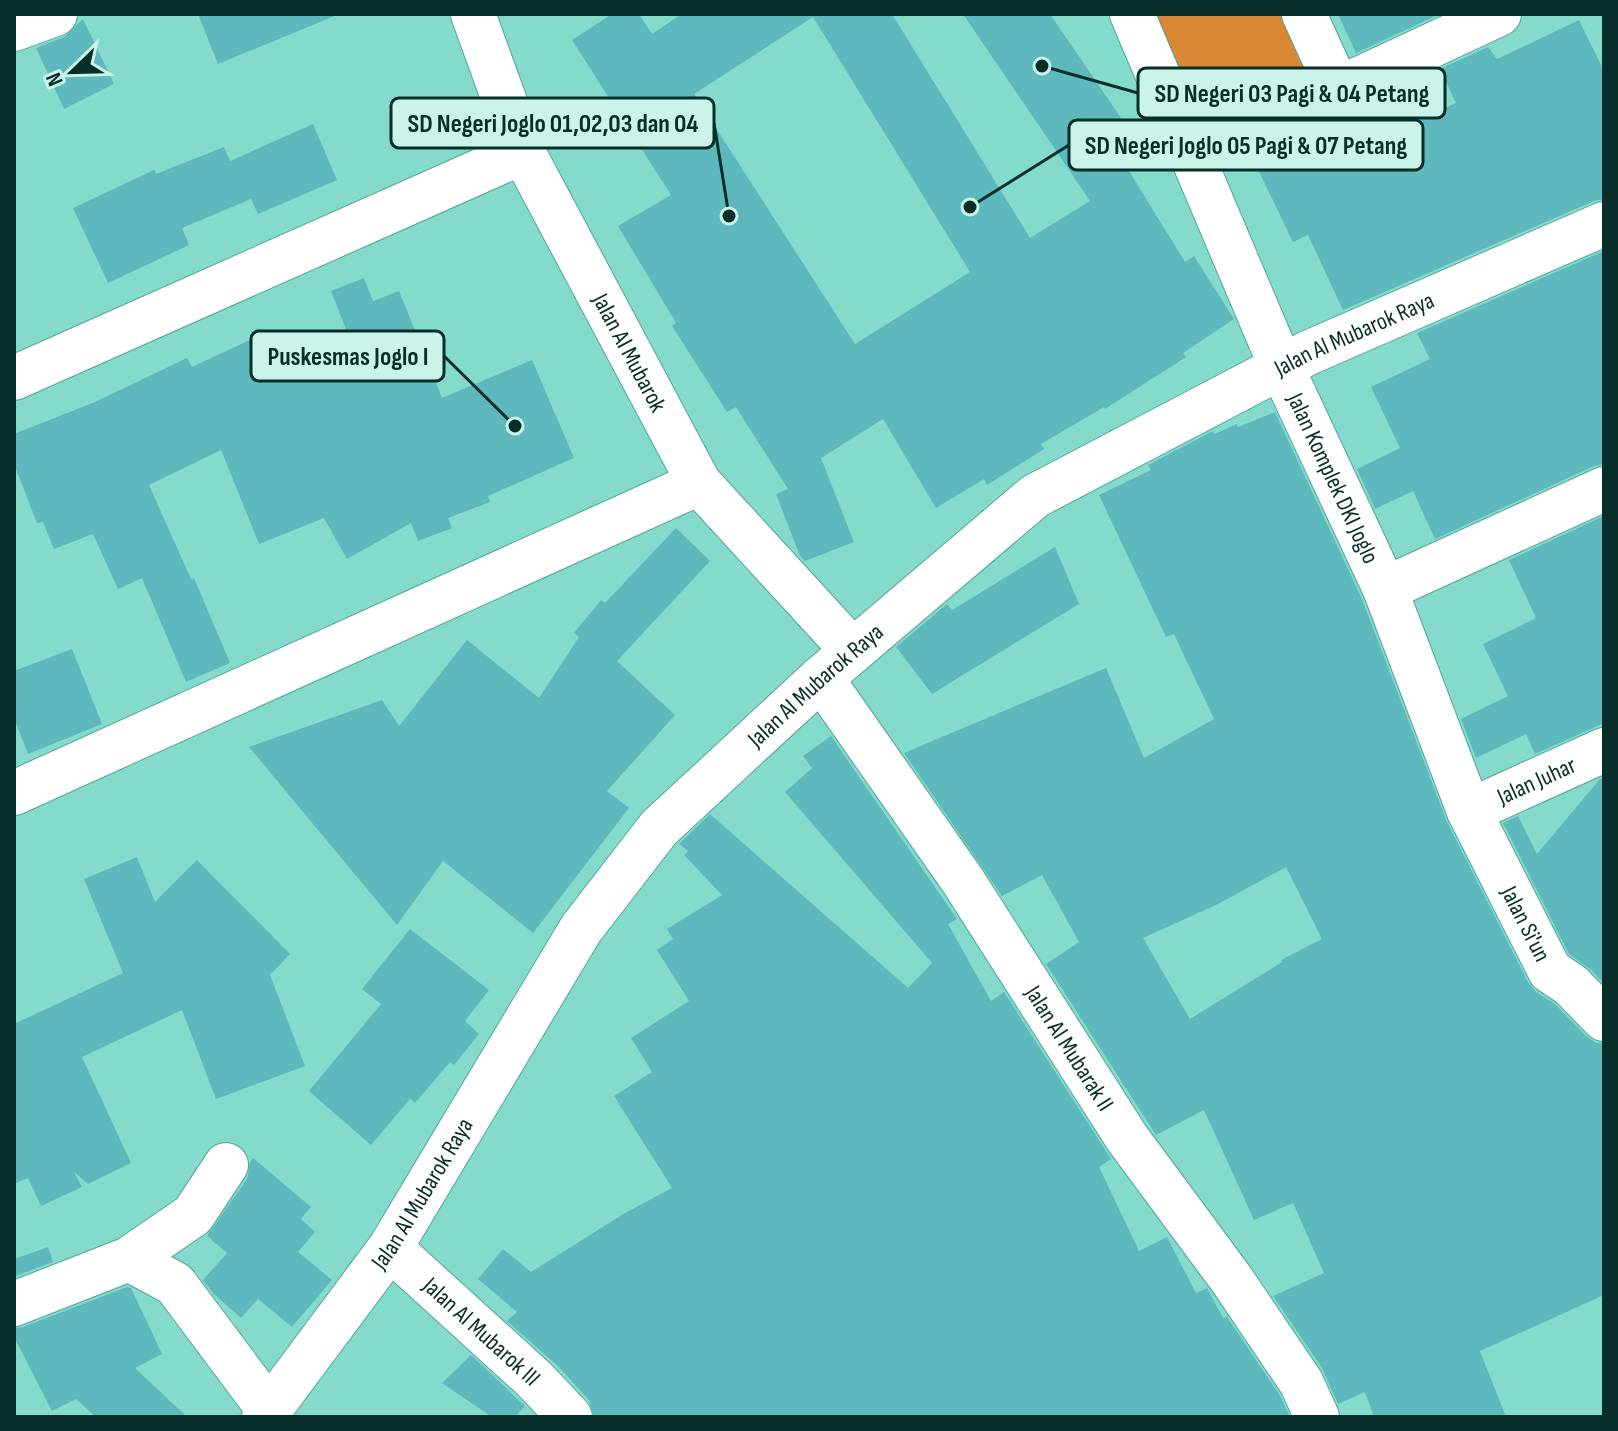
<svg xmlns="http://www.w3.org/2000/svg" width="1618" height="1431" viewBox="0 0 1618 1431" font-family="'Sofia Sans Condensed',sans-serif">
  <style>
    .green { fill: #d98635 }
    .building { fill: #5eb9bf; fill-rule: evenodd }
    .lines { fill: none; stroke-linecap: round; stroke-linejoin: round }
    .minor-casing { stroke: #4fa698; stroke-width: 46 }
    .minor { stroke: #fff; stroke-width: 44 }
    .labels { text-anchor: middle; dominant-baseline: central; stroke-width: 7; stroke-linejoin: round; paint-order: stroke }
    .street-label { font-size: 24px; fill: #072e28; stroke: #caf3ea }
    .leader { fill: none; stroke: #072e28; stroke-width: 3 }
    .callout-dot { fill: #072e28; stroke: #caf3ea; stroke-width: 3 }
    .callout { fill: #caf3ea; stroke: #072e28; stroke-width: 3 }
    .callout-label { font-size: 26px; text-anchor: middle; font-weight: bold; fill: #072e28 }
  </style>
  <rect width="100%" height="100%" fill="#84dbcb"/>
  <path class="green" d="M1149,14H1285L1319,98L1214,147Z"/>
  <g class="building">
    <path d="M198,14H336L337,15L218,64Z"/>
    <path d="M612,14H639L652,34L682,14H892L1030,238L1090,201L963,14H1050L1121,118L1104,130L1185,262L1194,256L1234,319L1183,353L1186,357L1105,409L1104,407L1041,444L1044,449L987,485L984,479L936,508L883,419L821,458L854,542L805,561L800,556L776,494L788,489L736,407L727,412L672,326L676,323L618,226L671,195L572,40ZM813,17L970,272L855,344L694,94Z"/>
    <path d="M1338,14H1440L1356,53Z"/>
    <path d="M83,19L114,84L64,109L36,48L64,37Z"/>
    <path d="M1579,20L1604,71V199L1594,201L1343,310L1308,235L1293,242L1253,159L1319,127L1337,164L1404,132L1402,128L1456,103L1440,69L1488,47L1497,59Z"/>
    <path d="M313,124L337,180L258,214L251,199L182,228L189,245L108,283L73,208L154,170L156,174L224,147L230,161Z"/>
    <path d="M1604,251V464L1594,466L1435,539L1413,491L1375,509L1357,469L1400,448L1371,387L1430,359L1417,333Z"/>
    <path d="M364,278L373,301L399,291L442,398L532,360L574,458L488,496L490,502L448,518L452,528L418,541L411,523L347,559L324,518L259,544L221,450L149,485L191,579L194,578L230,663L186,682L142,578L118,589L93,534L54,549L43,522L37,523L14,464V434L95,402L187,358L192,367L254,338L268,370L349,337L331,291Z"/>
    <path d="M1275,412L1362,599L1447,822L1528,982L1536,992L1555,1004L1586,1036L1596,1043H1604V1295L1480,1351L1506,1417H1374L1365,1392L1338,1404L1322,1368L1273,1296L1324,1273L1293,1203L1254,1220L1204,1110L1156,1135L1046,964L1079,942L1042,875L1002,896L904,753L1106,668L1144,758L1214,719L1174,634L1166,637L1099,495L1151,470L1148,465L1213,431L1214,434L1237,424L1238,427ZM1286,867L1322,939L1281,960L1282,962L1190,1019L1143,938L1218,904Z"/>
    <path d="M1604,516V723L1535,754L1526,734L1476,758L1461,719L1508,696L1483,644L1536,618L1509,560Z"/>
    <path d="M676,528L710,561L617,661L675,715L607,791L629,808L533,933L443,861L397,925L249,747L382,700L399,726L467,640L539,698L579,637L574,633L601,600L605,603Z"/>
    <path d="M1055,547L1079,604L932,694L896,647L947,604L952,610Z"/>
    <path d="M72,649L102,724L28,754L14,718V671Z"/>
    <path d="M831,736L957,919L948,924L991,1001L1004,992L1111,1159L1099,1167L1139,1251L1167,1237L1196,1293L1207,1288L1223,1318L1227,1317L1279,1394L1290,1417H594L589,1400L558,1366L507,1321L517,1312L478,1279L503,1249L531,1272L625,1213L672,1188L614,1096L652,1072L631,1038L689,1001L657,950L673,939L667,929L722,895L684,855L688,851L679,844L710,814L908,988L932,963L785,792L812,768L803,756Z"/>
    <path d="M1604,777V983L1589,968L1569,954L1503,823L1518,816L1537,854L1599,780Z"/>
    <path d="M137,857L155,902L197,860L290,954L270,975L305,1066L216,1099L182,1010L82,1057L131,1163L88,1184L74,1172L82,1187L41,1206L28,1178L14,1184V1024L123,973L84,879Z"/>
    <path d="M410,929L489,990L465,1021L479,1034L454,1065L450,1062L415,1103L410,1099L371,1145L309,1091L381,1004L362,989Z"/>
    <path d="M253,1158L311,1207L301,1219L315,1232L298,1252L332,1280L292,1327L258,1299L241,1318L214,1294L203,1280L227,1253L207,1236L247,1179L250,1162Z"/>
    <path d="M48,1247L53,1262L16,1276L14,1259Z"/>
    <path d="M127,1287L131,1288L162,1354L135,1368L187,1417H96L76,1399L52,1411L14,1337V1328L23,1327Z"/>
    <path d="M471,1355L525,1406L515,1417H492L442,1383Z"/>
  </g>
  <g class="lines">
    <g class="minor-casing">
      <g id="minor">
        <path id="s1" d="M473,14L523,152L699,483L853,651"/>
        <path id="s2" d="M1132,14L1281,366L1385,589L1469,811L1550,971L1571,985L1604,1019"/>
        <path d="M1304,14L1338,89"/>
        <path d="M14,29L55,14"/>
        <path d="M1194,156L1499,14"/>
        <path d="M14,378L523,152"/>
        <path d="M1385,589L1604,489"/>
        <path id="s3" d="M821,678L963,881L1127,1138L1232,1280L1301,1382L1317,1417"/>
        <path d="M14,793L699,483"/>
        <path id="s4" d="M1469,811L1604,750"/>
        <path id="s5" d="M390,1248L534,1379L570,1417"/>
        <path d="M129,1259L175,1284L270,1411"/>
        <path d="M14,1304L129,1259L193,1215L226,1165"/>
        <path id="s6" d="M264,1417L390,1248L581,929L659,828L821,678L1035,496L1308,353L1604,224"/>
      </g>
    </g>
    <use href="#minor" class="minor"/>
  </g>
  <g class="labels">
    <g class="street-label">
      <text stroke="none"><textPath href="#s6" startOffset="1570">Jalan Al Mubarok Raya</textPath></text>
      <text stroke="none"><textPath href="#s1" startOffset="374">Jalan Al Mubarok</textPath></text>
      <text stroke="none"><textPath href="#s2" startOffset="506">Jalan Komplek DKI Joglo</textPath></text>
      <text stroke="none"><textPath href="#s6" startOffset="922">Jalan Al Mubarok Raya</textPath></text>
      <text stroke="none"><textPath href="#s4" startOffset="74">Jalan Juhar</textPath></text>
      <text stroke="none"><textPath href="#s2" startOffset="992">Jalan Si'un</textPath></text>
      <text stroke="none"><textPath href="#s3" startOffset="446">Jalan Al Mubarak II</textPath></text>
      <text stroke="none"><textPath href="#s6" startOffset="274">Jalan Al Mubarok Raya</textPath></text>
      <text stroke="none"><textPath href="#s5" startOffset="124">Jalan Al Mubarok III</textPath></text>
    </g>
  </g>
  <path class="leader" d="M1042 66L1138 93M729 216L714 123M970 207L1069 145M515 426L444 356"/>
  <g class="callout-dot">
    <circle cx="1042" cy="66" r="8"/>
    <circle cx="729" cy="216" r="8"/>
    <circle cx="970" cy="207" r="8"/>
    <circle cx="515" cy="426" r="8"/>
  </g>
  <g class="callout">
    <rect x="1138" y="68" width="307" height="50" rx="8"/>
    <rect x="391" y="98" width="323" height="50" rx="8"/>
    <rect x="1069" y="120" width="354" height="50" rx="8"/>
    <rect x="251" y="331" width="193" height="50" rx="8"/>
  </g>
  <g class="callout-label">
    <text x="1292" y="102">SD Negeri 03 Pagi &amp; 04 Petang</text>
    <text x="553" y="132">SD Negeri Joglo 01,02,03 dan 04</text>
    <text x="1246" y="154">SD Negeri Joglo 05 Pagi &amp; 07 Petang</text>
    <text x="348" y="365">Puskesmas Joglo I</text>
  </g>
  <rect width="1618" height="1431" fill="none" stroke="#072e28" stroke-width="32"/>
  <g transform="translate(72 72) rotate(247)" stroke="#caf3ea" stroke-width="6" paint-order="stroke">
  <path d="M0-6L14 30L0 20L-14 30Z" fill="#072e28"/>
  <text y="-12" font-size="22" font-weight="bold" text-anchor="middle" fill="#072e28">N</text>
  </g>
</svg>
